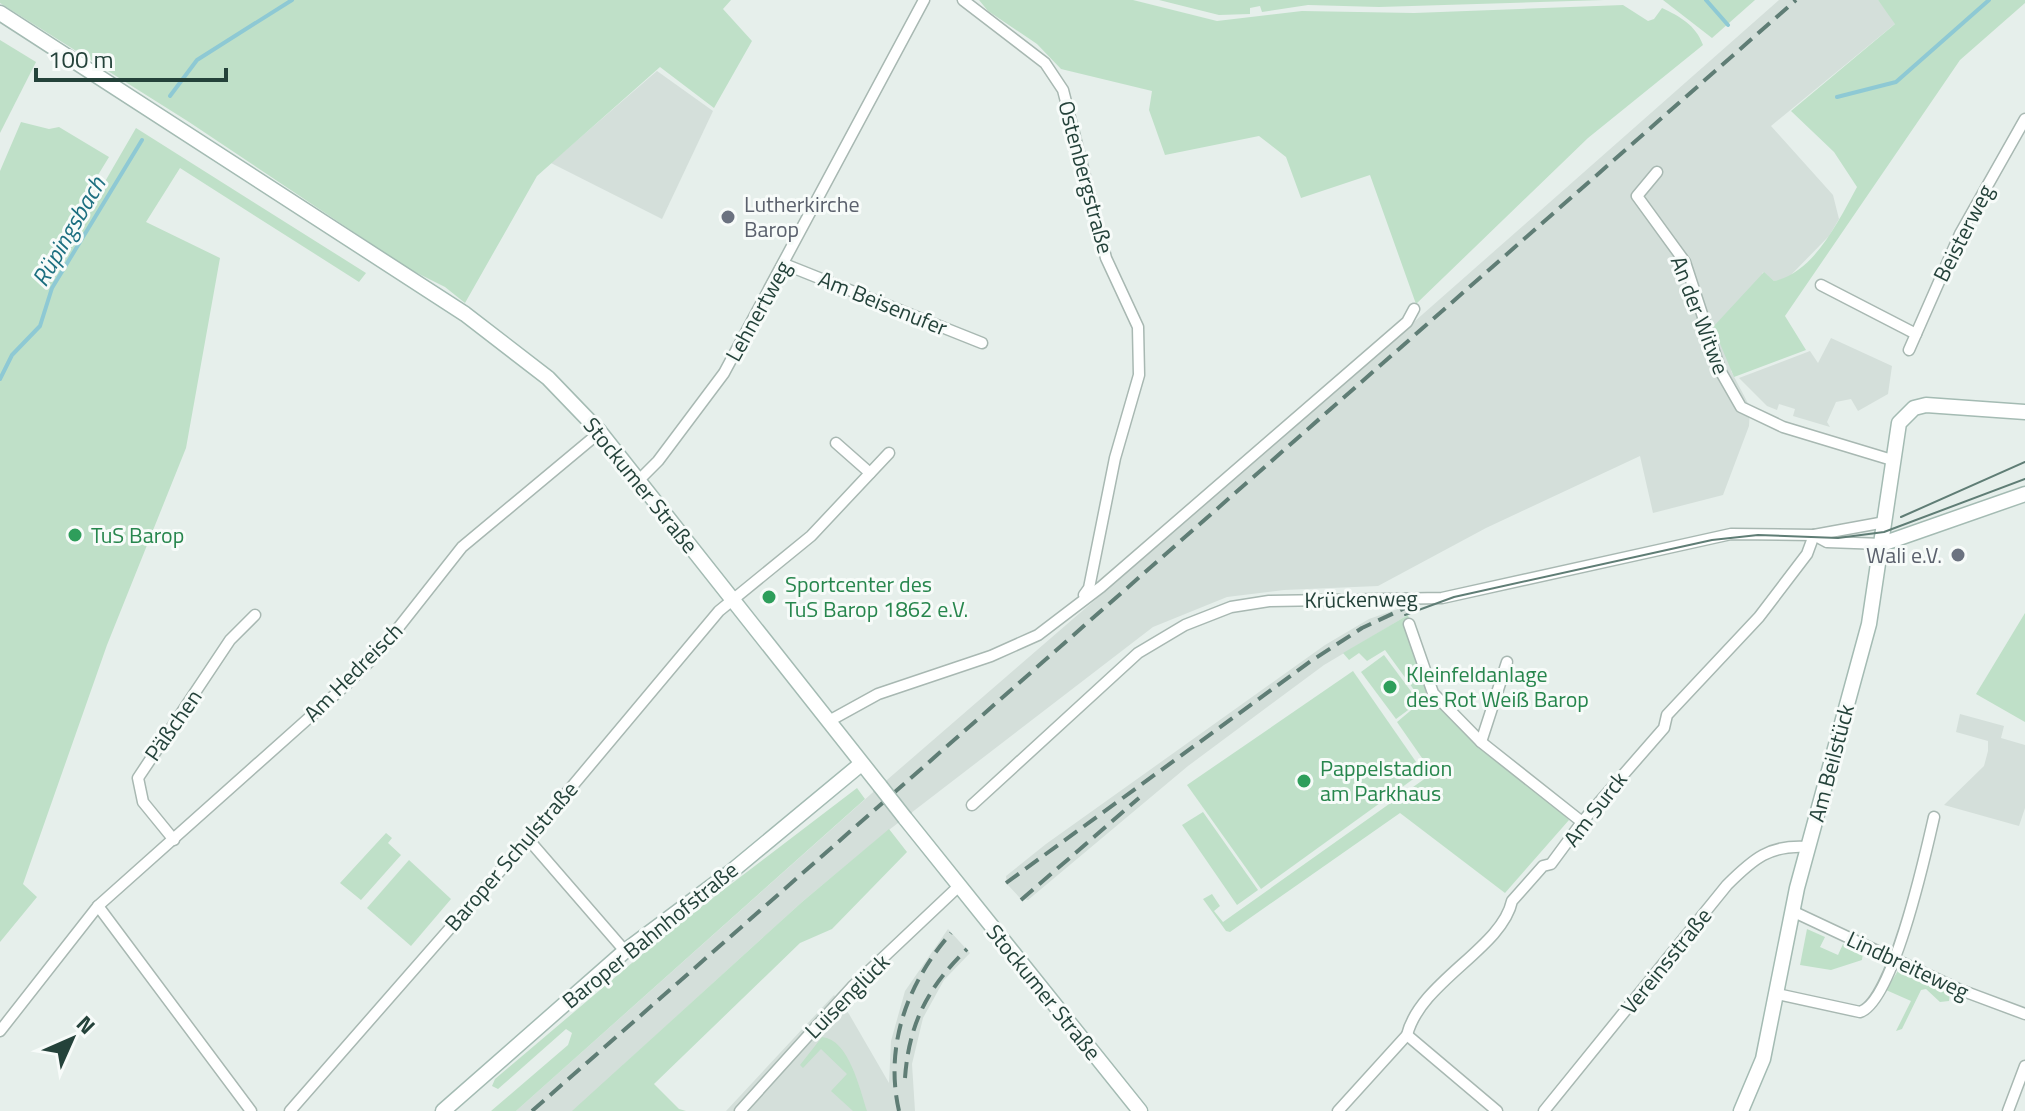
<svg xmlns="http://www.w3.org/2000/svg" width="2025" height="1111" viewBox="0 0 2025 1111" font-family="'Titillium Web',sans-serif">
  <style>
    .built { fill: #d4dfda }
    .green { fill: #bfe0c8 }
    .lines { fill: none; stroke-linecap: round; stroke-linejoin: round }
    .stream { stroke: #8ec9d4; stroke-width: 4 }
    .street-casing { stroke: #a8b8b2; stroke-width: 13 }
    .secondary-casing { stroke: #a4bbb3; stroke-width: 17 }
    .street { stroke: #fff; stroke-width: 10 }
    .secondary { stroke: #fff; stroke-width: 14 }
    .tram { stroke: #5f7d75; stroke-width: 2 }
    .rail { stroke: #5f7d75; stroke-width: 4; stroke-dasharray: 16 8; stroke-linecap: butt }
    .secondary-bridge-casing { stroke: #a4bbb3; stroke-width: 17; stroke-linecap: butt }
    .secondary-bridge { stroke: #fff; stroke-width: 14 }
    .worship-dot { fill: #6b7280; stroke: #f7fbf9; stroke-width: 3 }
    .leisure-dot { fill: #2e9e5b; stroke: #f7fbf9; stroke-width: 3 }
    .labels { text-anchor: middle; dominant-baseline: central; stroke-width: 6; stroke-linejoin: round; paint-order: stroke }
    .street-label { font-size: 22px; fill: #24423a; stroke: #f7fbf9 }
    .worship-label { font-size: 22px; fill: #5b616d; stroke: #f7fbf9; text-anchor: start }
    .leisure-label { font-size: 22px; fill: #27864d; stroke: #f7fbf9; text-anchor: start }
    .water-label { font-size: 24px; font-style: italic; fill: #1c6f80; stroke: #f7fbf9 }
  </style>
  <rect width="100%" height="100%" fill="#e6efeb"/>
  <g class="built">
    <path d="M1779,0H1878L1896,23L1771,126L1833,195L1839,219L1829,236L1788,278L1774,281L1763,272L1731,371L1750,407L1749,426L1723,495L1653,513L1640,456L1486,528L1378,586L1284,590L1227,597L1153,627L885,833L802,902L623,1065L675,1111H516L880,786L1296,426Z"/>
    <path d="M657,71L713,111L662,219L551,163Z"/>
    <path d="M1831,338L1892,366L1888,394L1858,411L1851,399L1836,402L1827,422L1830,427L1793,416L1795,409L1779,404L1777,410L1767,406L1739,378L1810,351L1818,363Z"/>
    <path d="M1406,606L1408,615L1324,665L1188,766L1028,900L1020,898L1007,884L1006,876L1046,844L1325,645L1369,619Z"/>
    <path d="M1960,714L2004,726L2001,738L2025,745V808L2019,826L1944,805L1984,766L1988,751V741L1956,732Z"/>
    <path d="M948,929L970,953L944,980L923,1018L912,1064L915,1111H726L834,995L849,1014L889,1083L891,1041L905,991Z"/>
  </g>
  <g class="green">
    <path d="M0,0H731L723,9L752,41L714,108L660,67L537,176L465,303L445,287L409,269L189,122L0,3Z"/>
    <path d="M979,0H1133L1217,21L1302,11L1414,13L1623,5L1648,21L1654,19L1662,8C1679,16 1696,25 1703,45L1588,138L1416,304L1370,175L1301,198L1286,157L1259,136L1165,155L1149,110L1152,91L1061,69L1037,44L988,11Z"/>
    <path d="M1159,0H1604L1379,7L1308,5L1262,12L1260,6L1250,8V14L1219,15Z"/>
    <path d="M1663,0H1755L1712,38Z"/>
    <path d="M1878,0H2025V3L1960,60L1785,316L1806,350L1734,377L1713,327L1764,272L1774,281C1814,273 1839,220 1857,187L1834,152L1791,111L1895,24Z"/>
    <path d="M0,40L36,62L0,133Z"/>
    <path d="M21,122L49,129L59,127L109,157L42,267L52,273L136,128L366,273L359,282L180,168L146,222L220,258L186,448L107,645L23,884L37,897L0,942V171Z"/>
    <path d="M2025,613V722L1976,694Z"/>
    <path d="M1408,615L1420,660L1445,706L1569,820L1505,893L1400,813L1230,932L1226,931L1203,899L1212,894L1220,906L1214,911L1223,922L1430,775L1429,768L1397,722L1428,696L1420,698L1385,650L1367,661L1359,653L1349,660L1343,653Z"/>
    <path d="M1384,655L1419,702L1396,719L1361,672Z"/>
    <path d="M1353,671L1423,772L1261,889L1187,785Z"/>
    <path d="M857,788L865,799L516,1111H491L568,1045L572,1033L566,1029L498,1089L492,1086L495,1079L672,929Z"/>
    <path d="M1203,812L1258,890L1237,905L1182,825Z"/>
    <path d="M889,829L907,852L832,929L800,943L654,1084L679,1109L686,1111H572L802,902Z"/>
    <path d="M386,833L392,838L388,843L401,855L361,900L340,883Z"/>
    <path d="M409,860L451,899L411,946L367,908Z"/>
    <path d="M1807,929L1825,937L1820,947L1838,955L1843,944L1863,953L1862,960L1831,970L1800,965Z"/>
    <path d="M1899,969L1950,993L1949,1001L1940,1002L1926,989L1921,990L1902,1029L1896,1031L1911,1001L1886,990Z"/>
    <path d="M822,1037C849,1039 860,1090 867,1111H853L831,1091L847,1074L821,1049L803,1068L800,1065Z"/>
  </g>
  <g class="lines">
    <g class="stream">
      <path d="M1706,0L1728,25"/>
      <path d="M170,96L197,60L292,0"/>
      <path d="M1837,97L1896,82L1989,0"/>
      <path d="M0,379L12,355L40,326L52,288L142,140"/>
    </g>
    <g class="street-casing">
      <g id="street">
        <path d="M963,0L1045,63L1063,90L1106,258L1138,327L1139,375L1115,458L1089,588L1084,595"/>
        <path d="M1657,172L1637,196L1685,262L1721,372L1741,407L1783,427L1892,460"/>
        <path d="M784,264L982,343"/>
        <path d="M1821,285L1916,334"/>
        <path d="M1909,350L1960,234L2025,119"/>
        <path d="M836,443L870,473"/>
        <path d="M639,480L658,461L724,373L924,0"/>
        <path d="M1814,535L1827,542L1882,544"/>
        <path d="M1409,624L1433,693L1481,742L1582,822"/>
        <path d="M829,721L878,694L991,656L1038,635L1101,587L1407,322L1414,309"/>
        <path d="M1481,742L1507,662"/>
        <path d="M972,805L1138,653L1185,625L1231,607L1269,601L1442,598L1731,534L1814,535L1885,522"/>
        <path d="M528,839L625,951"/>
        <path d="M174,840L143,802L138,778L230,640L255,615"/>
        <path d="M98,906L251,1111"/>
        <path d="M1792,911L1958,989L2025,1014"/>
        <path d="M1777,994L1860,1012C1893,1002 1926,852 1934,817"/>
        <path d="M0,1031L98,906L348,683L380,651L462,547L600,432"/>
        <path d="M1407,1035L1497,1111"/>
        <path d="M290,1111L528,839L719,611L811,536L889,453"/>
        <path d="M740,1111L852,987L959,886"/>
        <path d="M1338,1111L1407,1035C1420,982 1502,948 1512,901L1543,866L1551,864L1582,822L1664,728L1667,715L1759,617L1807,554L1814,535"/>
        <path d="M1544,1111L1727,885C1753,859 1770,844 1808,847"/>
        <path d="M2008,1111L2025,1066"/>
      </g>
    </g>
    <g class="secondary-casing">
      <g id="secondary">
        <path d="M0,13L465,314L548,378L600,432L880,786"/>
        <path d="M1882,544L2025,494"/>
        <path d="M905,818L1140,1111"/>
        <path d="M443,1111L625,951L732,871L861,764"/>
        <path d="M1741,1111L1763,1059L1797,888L1869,624L1899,423L1914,408L1926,405L2025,412"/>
      </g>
    </g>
    <use href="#street" class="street"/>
    <use href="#secondary" class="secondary"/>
    <g class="tram">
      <path d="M1901,517L2025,462"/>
      <path d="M1405,615L1454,597L1712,540L1758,535L1838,538L1884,532L2025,479"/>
    </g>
    <g class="rail">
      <path d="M1006,883L1311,661L1362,628L1405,608"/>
      <path d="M1021,900L1139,798"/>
      <path d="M905,1078C909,1023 928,987 967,949"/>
      <path d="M532,1111L1796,0"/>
      <path d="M899,1111C884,1045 908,982 951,933"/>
    </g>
    <g class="secondary-bridge-casing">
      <path id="secondary-bridge" d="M880,786L905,818"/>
    </g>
    <use href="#secondary-bridge" class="secondary-bridge"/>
  </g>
  <g class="worship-dot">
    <circle cx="728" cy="217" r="8"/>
    <circle cx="1958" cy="555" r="8"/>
  </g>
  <g class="leisure-dot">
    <circle cx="75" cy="535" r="8"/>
    <circle cx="769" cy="597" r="8"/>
    <circle cx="1390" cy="687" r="8"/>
    <circle cx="1304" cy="781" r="8"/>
  </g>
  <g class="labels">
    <g class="street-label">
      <text transform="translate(1086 177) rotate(75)">Ostenbergstraße</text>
      <text transform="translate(1963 233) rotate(-63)">Beisterweg</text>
      <text transform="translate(883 303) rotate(22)">Am Beisenufer</text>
      <text transform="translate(758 311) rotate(-61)">Lehnertweg</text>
      <text transform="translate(1700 315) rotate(69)">An der Witwe</text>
      <text transform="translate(641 485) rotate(51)">Stockumer Straße</text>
      <text transform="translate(1361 599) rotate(-1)">Krückenweg</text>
      <text transform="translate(353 672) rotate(-45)">Am Hedreisch</text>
      <text transform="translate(173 725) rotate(-55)">Päßchen</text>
      <text transform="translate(1831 763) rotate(-75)">Am Beilstück</text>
      <text transform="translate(1595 809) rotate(-52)">Am Surck</text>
      <text transform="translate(511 856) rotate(-49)">Baroper Schulstraße</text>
      <text transform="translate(650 935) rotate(-39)">Baroper Bahnhofstraße</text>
      <text transform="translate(1666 961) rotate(-51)">Vereinsstraße</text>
      <text transform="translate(1908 965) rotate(25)">Lindbreiteweg</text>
      <text transform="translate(1044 992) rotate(51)">Stockumer Straße</text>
      <text transform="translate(847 996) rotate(-45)">Luisenglück</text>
    </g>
    <g class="worship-label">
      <text x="744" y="204">Lutherkirche<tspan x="744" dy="25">Barop</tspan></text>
      <text x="1942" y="555" text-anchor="end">Wali e.V.</text>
    </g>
    <g class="leisure-label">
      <text x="91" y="535">TuS Barop</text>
      <text x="785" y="584">Sportcenter des<tspan x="785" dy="25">TuS Barop 1862 e.V.</tspan></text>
      <text x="1406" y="674">Kleinfeldanlage<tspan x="1406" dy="25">des Rot Weiß Barop</tspan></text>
      <text x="1320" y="768">Pappelstadion<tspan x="1320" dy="25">am Parkhaus</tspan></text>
    </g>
    <g class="water-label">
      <text transform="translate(68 231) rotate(-60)">Rüpingsbach</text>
    </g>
  </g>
  <g transform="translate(72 1039) rotate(45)" stroke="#f7fbf9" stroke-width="6" paint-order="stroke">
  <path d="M0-6L14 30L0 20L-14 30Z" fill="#24423a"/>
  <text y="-12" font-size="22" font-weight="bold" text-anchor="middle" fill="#24423a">N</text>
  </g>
  <path d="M36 68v12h190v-12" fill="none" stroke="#24423a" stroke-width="4"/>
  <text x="48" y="68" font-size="24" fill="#24423a" stroke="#f7fbf9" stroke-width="6" paint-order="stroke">100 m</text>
</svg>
